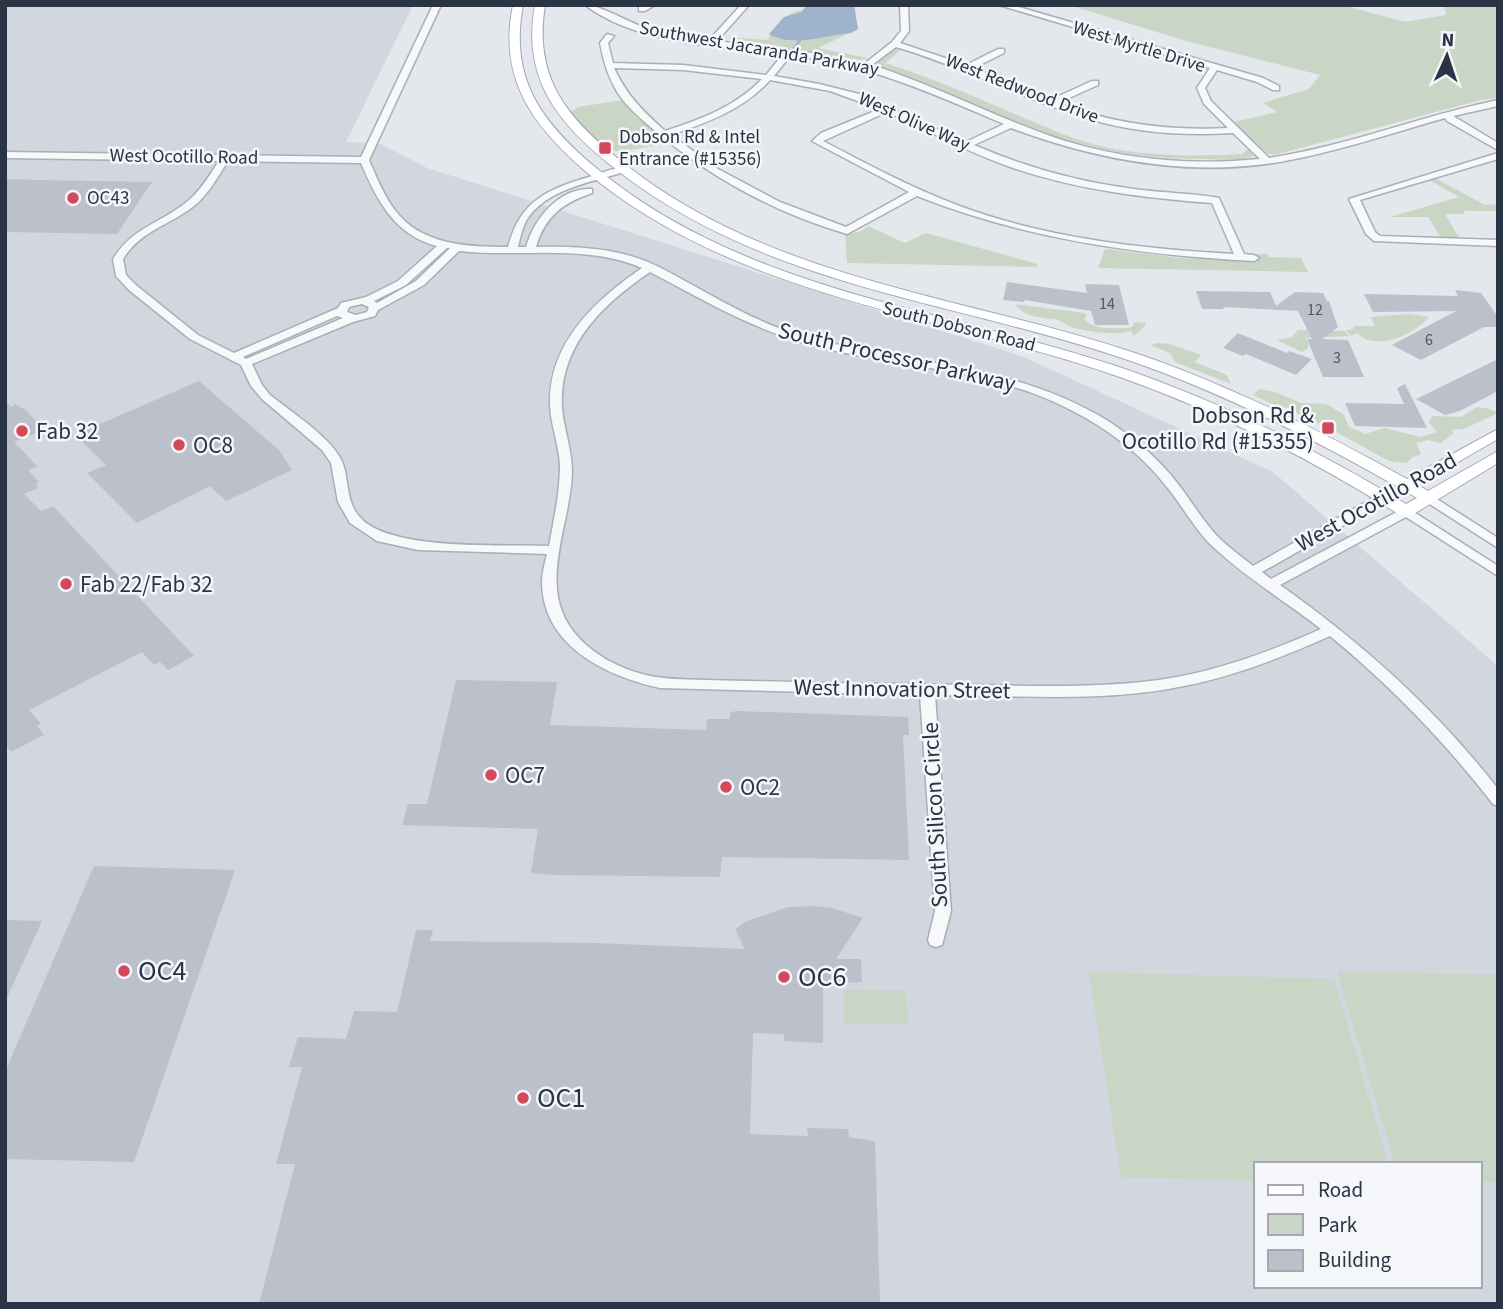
<svg xmlns="http://www.w3.org/2000/svg" width="1503" height="1309" viewBox="0 0 1503 1309" font-family="'Source Sans 3',sans-serif">
  <style>
    .built { fill: #d2d6de; fill-rule: evenodd }
    .green { fill: #c9d6c5 }
    .water { fill: #9fb4cc }
    .lines { fill: none; stroke-linecap: round; stroke-linejoin: round }
    .stream { stroke: #9fb4cc; stroke-width: 2.5 }
    .building { fill: #bbc0ca }
    .minor-casing { stroke: #a9aeb7; stroke-width: 3 }
    .major-casing { stroke: #a3abb8; stroke-width: 2 }
    .minor { fill: #f7f8fa; fill-rule: evenodd }
    .major { fill: #fff; fill-rule: evenodd }
    .poi-dot { fill: #d1495b; stroke: #f4f6f9; stroke-width: 2.5 }
    .labels { text-anchor: middle; dominant-baseline: central; stroke-width: 5; stroke-linejoin: round; paint-order: stroke }
    .far-number-label { font-size: 16px; fill: #4f5766 }
    .far-street-label { font-size: 19px; fill: #2b3445; stroke: #f4f6f9 }
    .far-poi-label { font-size: 19px; fill: #2b3445; stroke: #f4f6f9; text-anchor: start }
    .street-label { font-size: 23px; fill: #2b3445; stroke: #f4f6f9 }
    .poi-label { font-size: 23px; fill: #2b3445; stroke: #f4f6f9; text-anchor: start }
    .near-poi-label { font-size: 28px; fill: #2b3445; stroke: #f4f6f9; text-anchor: start }
  </style>
  <rect width="100%" height="100%" fill="#e4e7ec"/>
  <path class="built" d="M5,5H413L346,142L381,144L427,168L1024,357L1273,472L1498,666V1304H5ZM1256,1164H1480V1286H1256Z"/>
  <g class="green">
    <path d="M807,5H854L858,29L818,48L868,58L861,60L723,37L768,40C771,31 779,20 788,15C796,10 801,13 807,5Z"/>
    <path d="M1069,5H1342L1405,22L1446,15L1444,5H1498V98L1481,100L1274,155L1266,153L1233,122L1277,112L1263,103L1309,89L1320,75L1186,41Z"/>
    <path d="M896,49H902L885,63C946,82 1005,111 1063,134C1118,157 1184,157 1242,154L1248,149L1254,156C1240,162 1217,159 1201,159C1157,159 1111,153 1069,140C1003,121 943,87 878,66L877,62Z"/>
    <path d="M622,100L664,142C612,156 603,159 571,112L578,107Z"/>
    <path d="M1435,178L1485,205L1498,204V211H1464L1465,214H1445L1460,239L1441,238L1428,217H1390L1459,197L1429,180Z"/>
    <path d="M868,226L905,243L926,233L1038,264L1036,267L847,263L845,234L862,231Z"/>
    <path d="M1105,249L1180,258L1257,261L1255,254H1268L1269,257L1301,258L1308,272L1098,268Z"/>
    <path d="M1015,304L1085,313L1087,316L1084,319C1096,331 1113,328 1128,328L1132,327L1135,322L1146,323V325L1134,336L1131,331C1116,336 1093,332 1074,328C1067,326 1062,320 1054,319C1041,318 1023,317 1015,304Z"/>
    <path d="M1409,314L1429,317C1414,335 1375,352 1357,333L1351,336L1346,330L1354,329L1353,326H1375L1371,317Z"/>
    <path d="M1298,330L1345,331L1349,336L1306,338L1309,347L1302,352L1277,340L1292,337Z"/>
    <path d="M1158,343L1170,344L1201,355L1195,362L1227,375L1231,384L1175,362L1170,353L1150,345Z"/>
    <path d="M1259,389L1275,392L1301,403L1326,404L1344,415L1349,427L1365,434L1385,428L1420,437L1437,432L1429,422L1432,416L1461,417L1477,407L1490,409L1498,413L1464,429L1452,430L1453,434L1440,443L1428,440L1416,443L1421,454L1411,458L1407,463L1389,461L1336,432L1337,431L1299,415L1292,408L1279,407L1253,395Z"/>
    <path d="M1337,971L1498,975V1182L1480,1181V1164H1395Z"/>
    <path d="M1089,972L1334,979L1388,1164H1256V1181L1121,1177Z"/>
    <path d="M844,989L906,991L908,1025L844,1023Z"/>
  </g>
  <path class="water" d="M807,5H854L858,29L851,33C825,35 793,48 769,34L784,17L802,12Z"/>
  <g class="lines">
    <path class="stream" d="M793,49L801,39"/>
  </g>
  <g class="building">
    <path d="M5,179L38,180L152,182L117,234L5,232Z"/>
    <path d="M1007,282L1087,293L1085,284L1119,285L1129,325H1095L1091,311L1025,300L1024,302L1003,300Z"/>
    <path d="M1455,290L1481,293L1498,317V327H1484L1421,360L1392,345L1456,311L1373,312L1364,294L1458,296Z"/>
    <path d="M1196,291L1270,292L1276,306L1295,292L1323,293L1327,301H1329L1338,327L1322,339L1348,340L1364,377H1323L1307,339H1312L1298,311L1223,307L1224,309H1202Z"/>
    <path d="M1238,333L1287,353L1289,351L1312,359L1296,375L1246,354L1243,356L1223,348Z"/>
    <path d="M1498,359V391L1460,411L1445,415L1416,399Z"/>
    <path d="M199,381L279,450L292,470L226,501L210,486L137,523L87,473L106,465L77,437L87,433L84,431Z"/>
    <path d="M1405,384L1427,428L1355,426L1345,403L1404,404L1397,388Z"/>
    <path d="M5,401L11,407L15,404L26,410L38,424L39,432L14,442L37,466L28,470L39,482L36,484L38,488L24,494L41,511L53,506L194,656L168,670L160,662L154,665L142,652L29,710L41,724L37,726L44,735L11,752L5,744Z"/>
    <path d="M456,680L557,682L550,725L706,730L707,719H730V712L738,711L908,717L909,735H903L909,860L724,857H722L720,877L555,875L531,873L538,829L402,825L408,804H427Z"/>
    <path d="M94,866L235,870L134,1162L5,1159V1072Z"/>
    <path d="M815,906L832,908L863,918L836,959H861L862,982L823,984V1043L784,1041V1034L753,1033L750,1134L808,1136L807,1128L848,1129L849,1137L875,1141L880,1304H259L295,1164H276L302,1067H289L298,1037L346,1039L354,1011L397,1012L416,930H433L430,941L595,943L745,949L735,929L747,921L788,907Z"/>
    <path d="M5,920L42,921L5,1002Z"/>
  </g>
  <g class="lines">
    <g class="minor-casing">
      <g id="minor">
        <path d="M433,5H441L369,160C376,176 383,194 394,209C420,245 467,247 508,247C520,200 548,189 592,176C602,173 614,167 624,168V172C592,182 545,189 526,221C522,229 520,238 518,247H526C534,219 559,187 592,189V193C563,203 545,216 536,247C576,246 619,248 655,265C701,288 743,317 793,333C900,366 1007,359 1108,421C1134,438 1159,459 1178,484C1192,502 1204,523 1220,539C1231,549 1242,557 1253,566L1380,494H1388L1390,497L1388,500L1262,572L1271,579L1406,507L1498,566V576L1406,517L1280,585C1362,643 1436,709 1498,789V806L1493,804C1445,742 1391,686 1330,636C1283,657 1235,676 1184,686C1103,703 1018,695 935,695L951,911L942,945L936,947L930,945L928,940L935,911L920,695L660,688C606,676 542,646 542,581C542,572 545,563 547,554L418,550L377,541L350,523L338,502L331,463L322,450L262,399L251,386L241,365L190,339L129,290L116,276L113,259C133,226 163,223 189,200C202,189 210,174 219,161L5,158V152L361,157ZM228,161L361,163C377,200 394,235 437,246L398,281L366,297L341,303L338,308L234,353L198,335L137,286L126,275L123,259C140,231 170,225 194,206C209,194 218,176 228,161ZM447,248H450L416,281L377,303L374,301L406,285ZM459,251C520,258 584,243 642,268C594,301 548,344 550,406C551,426 559,445 560,465C560,492 554,519 549,546C504,544 385,552 358,515C346,500 349,481 343,464C334,439 291,412 270,395L262,385L252,364L353,322L375,316L378,310L424,285ZM650,272C708,302 751,329 815,346C899,368 988,368 1067,408C1105,427 1140,452 1166,486C1182,505 1194,528 1211,545C1245,577 1285,601 1321,629C1269,652 1216,672 1159,680C1099,688 1038,686 977,685C916,684 855,684 794,682C765,681 735,681 706,680C685,679 663,680 642,674C616,667 589,652 573,631C537,585 571,524 572,472C572,450 564,430 562,408C558,346 603,304 650,272ZM362,304L369,307L367,312L356,315L347,312L349,307ZM337,316L343,318L246,359L243,357Z"/>
        <path d="M585,5C600,5 626,21 643,27C664,34 687,37 709,40L741,5H749L717,41L811,53L864,64L892,42L901,31L900,5H908L909,31L900,43L966,65L998,49H1004V53L974,68L1050,100L1092,81H1098V85L1058,103C1113,124 1169,131 1228,128L1204,104L1197,88L1210,68L999,5H1012L1263,78L1279,86V90H1273L1257,82L1217,70L1205,88L1211,101L1269,158C1347,146 1421,116 1498,100V106L1453,116L1498,143V150L1447,121L1445,118C1395,132 1346,149 1295,159C1200,179 1101,162 1011,128L974,145C1025,167 1078,182 1134,189C1162,193 1192,193 1219,198L1244,254L1254,255L1259,258L1254,261C1138,255 1026,239 917,196L847,234C774,213 704,174 647,124C636,114 622,102 615,88C607,74 603,59 600,43L607,34L614,36L608,43L613,63L683,65L766,75L783,54C721,47 636,44 585,5ZM896,47C962,66 1023,100 1089,119C1136,133 1184,136 1233,133L1260,159C1188,166 1113,159 1045,134C987,113 931,84 872,65ZM791,55C871,65 931,93 1004,124L966,142L859,94L819,84L774,76ZM614,68L683,70L762,79C735,107 701,119 665,131C643,111 627,96 614,68ZM770,80L830,91L880,109L821,133L812,141L909,192L846,227L780,202L718,169L671,135C708,122 743,110 770,80ZM887,112C930,131 971,154 1016,169C1079,190 1146,198 1212,203L1234,254C1141,249 1044,238 957,205C910,187 867,164 823,141Z"/>
        <path d="M644,5H655L645,11H639V7Z"/>
        <path d="M1498,153V159L1360,200L1375,232L1380,236L1498,240V246L1374,241L1366,234L1349,199Z"/>
        <path d="M1429,494L1498,538V548L1425,501L1423,498L1425,495Z"/>
      </g>
    </g>
    <g class="major-casing">
      <path id="major" d="M513,5H523C509,78 541,122 595,167C745,293 946,308 1125,369C1223,403 1317,450 1406,504L1417,498L1407,492H1396L1393,489L1396,486C1310,437 1221,392 1128,360C947,298 762,288 608,163C555,120 522,76 535,5H545C533,78 567,118 621,161C769,281 963,295 1138,354C1231,386 1321,431 1407,479L1498,429V439L1418,485L1428,491L1498,451V463L1412,515H1400C1311,459 1217,411 1117,376C937,313 735,298 584,170C531,124 498,77 513,5Z"/>
    </g>
    <use href="#minor" class="minor"/>
    <use href="#major" class="major"/>
  </g>
  <g class="poi-dot">
    <rect x="598" y="141" width="14" height="14" rx="3.5"/>
    <circle cx="73" cy="198" r="7"/>
    <rect x="1321" y="421" width="14" height="14" rx="3.5"/>
    <circle cx="22" cy="431" r="7"/>
    <circle cx="179" cy="445" r="7"/>
    <circle cx="66" cy="584" r="7"/>
    <circle cx="491" cy="775" r="7"/>
    <circle cx="726" cy="787" r="7"/>
    <circle cx="124" cy="971" r="7"/>
    <circle cx="784" cy="977" r="7"/>
    <circle cx="523" cy="1098" r="7"/>
  </g>
  <g class="labels">
    <g class="far-number-label">
      <text x="1107" y="304">14</text>
      <text x="1315" y="310">12</text>
      <text x="1429" y="340">6</text>
      <text x="1337" y="358">3</text>
    </g>
    <g class="far-street-label">
      <text transform="translate(1139 47) rotate(17)">West Myrtle Drive</text>
      <text transform="translate(759 49) rotate(10)">Southwest Jacaranda Parkway</text>
      <text transform="translate(1022 89) rotate(21)">West Redwood Drive</text>
      <text transform="translate(914 122) rotate(24)">West Olive Way</text>
      <text transform="translate(184 157) rotate(1)">West Ocotillo Road</text>
      <text transform="translate(959 327) rotate(14)">South Dobson Road</text>
    </g>
    <g class="far-poi-label">
      <text x="619" y="137">Dobson Rd &amp; Intel<tspan x="619" dy="22">Entrance (#15356)</tspan></text>
      <text x="87" y="198">OC43</text>
    </g>
    <g class="street-label">
      <text transform="translate(897 357) rotate(13)">South Processor Parkway</text>
      <text transform="translate(1376 502) rotate(-29)">West Ocotillo Road</text>
      <text transform="translate(902 689) rotate(1)">West Innovation Street</text>
      <text transform="translate(935 815) rotate(-93)">South Silicon Circle</text>
    </g>
    <g class="poi-label">
      <text x="1314" y="415" text-anchor="end">Dobson Rd &amp;<tspan x="1314" dy="26">Ocotillo Rd (#15355)</tspan></text>
      <text x="36" y="431">Fab 32</text>
      <text x="193" y="445">OC8</text>
      <text x="80" y="584">Fab 22/Fab 32</text>
      <text x="505" y="775">OC7</text>
      <text x="740" y="787">OC2</text>
    </g>
    <g class="near-poi-label">
      <text x="138" y="971">OC4</text>
      <text x="798" y="977">OC6</text>
      <text x="537" y="1098">OC1</text>
    </g>
  </g>
  <rect width="1503" height="1309" fill="none" stroke="#2b3445" stroke-width="14"/>
  <rect x="1254" y="1162" width="228" height="126" fill="#f4f6f9" stroke="#a4a8b1" stroke-width="2"/>
  <rect x="1268" y="1185" width="35" height="10" fill="#ffffff" stroke="#a4a8b1" stroke-width="2"/>
  <text x="1318" y="1197" font-size="21" fill="#2b3445">Road</text>
  <rect x="1268" y="1214" width="35" height="21" fill="#c9d6c5" stroke="#a4a8b1" stroke-width="2"/>
  <text x="1318" y="1232" font-size="21" fill="#2b3445">Park</text>
  <rect x="1268" y="1250" width="35" height="21" fill="#bbc0ca" stroke="#a4a8b1" stroke-width="2"/>
  <text x="1318" y="1267" font-size="21" fill="#2b3445">Building</text>
  <g transform="translate(1447 56) rotate(3)" stroke="#f4f6f9" stroke-width="5" paint-order="stroke">
  <path d="M0-5L12 26L0 18L-12 26Z" fill="#2b3445"/>
  <text y="-10" font-size="19" font-weight="bold" text-anchor="middle" fill="#2b3445">N</text>
  </g>
</svg>
